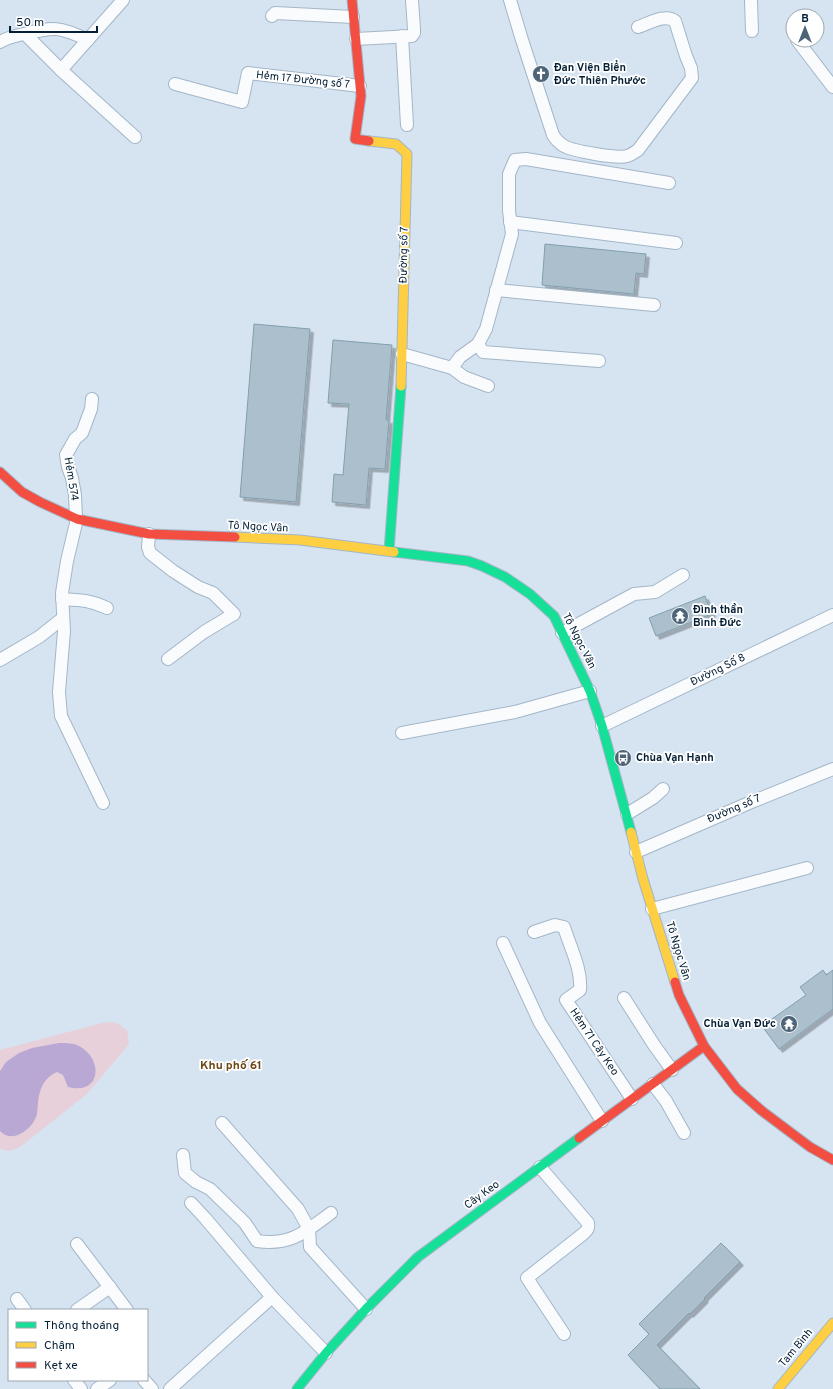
<svg xmlns="http://www.w3.org/2000/svg" width="833" height="1389" viewBox="0 0 833 1389" font-family="Overpass,sans-serif">
  <style>
    .green { fill: #e8d0db }
    .water { fill: #b9a8d4 }
    .building { fill: #abbfcc; stroke: #819fad; filter: url(#shadow) }
    .lines { fill: none; stroke-linecap: round; stroke-linejoin: round }
    .street-casing { stroke: #a3b6c8; stroke-width: 14 }
    .fast-casing { stroke: #a3b6c8; stroke-width: 11 }
    .slow-casing { stroke: #a3b6c8; stroke-width: 11 }
    .jam-casing { stroke: #a3b6c8; stroke-width: 11 }
    .street { stroke: #f9fbfd; stroke-width: 12 }
    .fast { stroke: #16e098; stroke-width: 9 }
    .slow { stroke: #ffcf43; stroke-width: 9 }
    .jam { stroke: #f24e42; stroke-width: 9 }
    .labels { text-anchor: middle; dominant-baseline: central; stroke-width: 3.5; stroke-linejoin: round; paint-order: stroke }
    .poi-label { font-size: 11px; font-weight: bold; fill: #041f35; stroke: #fff; text-anchor: start }
    .street-label { font-size: 11px; fill: #041f35; stroke: #fff }
    .neighbourhood-label { font-size: 12px; font-weight: bold; fill: #6b4516; stroke: #fff }
  </style>
  <defs>
    <filter id="shadow"><feDropShadow dx="3.5" dy="3.5" stdDeviation="0" flood-color="#0004"/></filter>
  </defs>
  <rect width="100%" height="100%" fill="#d6e4f2"/>
  <path class="green" d="M110,1022L117,1023L127,1030L129,1044L87,1094L20,1147C13,1150 7,1153 0,1148V1050L102,1023Z"/>
  <path class="water" d="M59,1043C64,1043 72,1043 77,1045C104,1057 102,1096 68,1087L63,1075L57,1072C43,1078 39,1091 38,1104C37,1109 38,1113 36,1117C31,1130 12,1144 0,1131V1071L6,1062L19,1053L32,1048Z"/>
  <g class="building">
    <path d="M545,244L646,254L644,274L636,273L634,294L542,285Z"/>
    <path d="M254,324L310,329L296,502L240,497Z"/>
    <path d="M333,340L392,345L386,420H389L385,469L369,468L366,505L332,502L334,474L343,475L349,404L328,403Z"/>
    <path d="M705,596L712,614L656,636L649,618Z"/>
    <path d="M823,970L826,975L833,970V1009L779,1049L762,1026L806,995L800,987Z"/>
    <path d="M721,1243L740,1262L704,1298L705,1299L690,1314L689,1313L657,1345L700,1389H660L628,1355L649,1334L639,1324Z"/>
  </g>
  <g class="lines">
    <g class="street-casing">
      <g id="street">
        <path d="M123,0L61,70L135,137"/>
        <path d="M510,0L522,40L553,135C556,140 559,143 564,146C573,151 617,159 627,156C631,155 635,152 638,150L692,78L691,68L686,56L675,21C665,13 648,24 638,27"/>
        <path d="M751,0L752,31"/>
        <path d="M272,16L275,13L353,17"/>
        <path d="M25,34L61,70"/>
        <path d="M402,36L407,125"/>
        <path d="M356,39L412,36L414,33V29L412,0"/>
        <path d="M797,40L833,87"/>
        <path d="M0,42C8,37 15,36 24,34C54,27 59,26 88,40"/>
        <path d="M175,84L242,102L248,73L360,86"/>
        <path d="M510,222L676,243"/>
        <path d="M496,290L654,305"/>
        <path d="M478,344L483,352L599,361"/>
        <path d="M402,354L452,368L464,377L488,386"/>
        <path d="M452,368L460,357L478,344L486,329L512,234L509,211V174L515,160L526,159L669,183"/>
        <path d="M76,518L75,495L72,478L68,467L66,455L75,439L82,433L91,409L92,399"/>
        <path d="M77,519L67,561L62,593L64,631L59,692L61,716L103,803"/>
        <path d="M149,534L148,547L150,553L173,571L198,587L213,593L234,614L204,632L168,659"/>
        <path d="M62,599C80,600 90,600 107,608"/>
        <path d="M562,633L634,594L655,592L683,575"/>
        <path d="M0,660L39,637L63,618"/>
        <path d="M602,726L833,615"/>
        <path d="M402,733L515,712L590,691"/>
        <path d="M627,814L653,798L663,789"/>
        <path d="M636,852L749,803L833,769"/>
        <path d="M652,909L807,868"/>
        <path d="M534,932L555,925L564,927C570,947 582,969 580,990L566,1000L632,1099"/>
        <path d="M503,943L540,1023L602,1121"/>
        <path d="M624,998L654,1045L672,1070"/>
        <path d="M653,1084L666,1101L684,1133"/>
        <path d="M222,1123L298,1209L309,1229L310,1247L366,1309"/>
        <path d="M183,1155L185,1173L196,1182L210,1189L245,1223L257,1241C291,1246 305,1232 331,1213"/>
        <path d="M540,1167L588,1223C589,1229 587,1230 583,1234L527,1278L564,1334"/>
        <path d="M191,1203L205,1218L272,1297L326,1353"/>
        <path d="M77,1244L127,1310"/>
        <path d="M17,1299L25,1310"/>
        <path d="M77,1310L110,1287"/>
        <path d="M74,1380L81,1389"/>
        <path d="M144,1380L152,1389"/>
        <path d="M97,1389L110,1380"/>
        <path d="M170,1389L272,1297"/>
      </g>
    </g>
    <g class="fast-casing">
      <g id="fast">
        <path d="M389,551L401,386"/>
        <path d="M394,552L468,561L482,566L505,577L530,594L554,616L590,691L602,726L631,832"/>
        <path d="M297,1389L326,1353L366,1309L418,1257L579,1138"/>
      </g>
    </g>
    <g class="slow-casing">
      <g id="slow">
        <path d="M369,141L396,144L407,154L401,386"/>
        <path d="M235,537L300,540L394,552"/>
        <path d="M631,832L643,879L675,982"/>
        <path d="M778,1389L833,1323"/>
      </g>
    </g>
    <g class="jam-casing">
      <g id="jam">
        <path d="M352,0L361,96L355,139L369,141"/>
        <path d="M0,472L22,492L40,502L77,519L149,534L235,537"/>
        <path d="M675,982L679,995L704,1046L737,1089L762,1111L810,1147L833,1160"/>
        <path d="M579,1138L704,1046"/>
      </g>
    </g>
    <use href="#street" class="street"/>
    <use href="#fast" class="fast"/>
    <use href="#slow" class="slow"/>
    <use href="#jam" class="jam"/>
  </g>
  <defs>
    <g id="church-disc" transform="scale(0.9)"><circle r="9.5" fill="#4e6477" stroke="#fff"/><path d="M-1.2-6h2.4v3.5h3.3v2.4h-3.3V6h-2.4V-.1h-3.3v-2.4h3.3Z" fill="#fff"/></g>
    <g id="temple-disc" transform="scale(0.9)"><circle r="9.5" fill="#4e6477" stroke="#fff"/><path d="M0-6L5-2H3V0L6.5 2.5H4V6H1.5V3h-3V6H-4V2.5H-6.5L-3 0V-2H-5Z" fill="#fff"/></g>
    <g id="bus-disc" transform="scale(0.9)"><circle r="9.5" fill="#4e6477" stroke="#fff"/><path d="M-5-6H5V4H4V6H2V4H-2V6H-4V4H-5ZM-3.5-4V0h7V-4ZM-3.5 1.2v1.5H-2V1.2ZM2 1.2v1.5H3.5V1.2Z" fill="#fff"/></g>
  </defs>
  <g fill-rule="evenodd">
    <use href="#church-disc" x="541" y="74"/>
    <use href="#temple-disc" x="680" y="616"/>
    <use href="#bus-disc" x="623" y="758"/>
    <use href="#temple-disc" x="789" y="1024"/>
  </g>
  <g class="labels">
    <g class="poi-label">
      <text x="554" y="68">Đan Viện Biển<tspan x="554" dy="13">Đức Thiên Phước</tspan></text>
      <text x="693" y="610">Đình thần<tspan x="693" dy="13">Bình Đức</tspan></text>
      <text x="636" y="758">Chùa Vạn Hạnh</text>
      <text x="776" y="1024" text-anchor="end">Chùa Vạn Đức</text>
    </g>
    <g class="street-label">
      <text transform="translate(303 80) rotate(6)">Hẻm 17 Đường số 7</text>
      <text transform="translate(404 255) rotate(-89)">Đường số 7</text>
      <text transform="translate(71 479) rotate(81)">Hẻm 574</text>
      <text transform="translate(258 527) rotate(3)">Tô Ngọc Vân</text>
      <text transform="translate(579 641) rotate(63)">Tô Ngọc Vân</text>
      <text transform="translate(718 670) rotate(-26)">Đường Số 8</text>
      <text transform="translate(734 809) rotate(-23)">Đường số 7</text>
      <text transform="translate(678 951) rotate(73)">Tô Ngọc Vân</text>
      <text transform="translate(594 1042) rotate(56)">Hẻm 71 Cây Keo</text>
      <text transform="translate(482 1195) rotate(-36)">Cây Keo</text>
      <text transform="translate(796 1348) rotate(-50)">Tam Bình</text>
    </g>
    <g class="neighbourhood-label">
      <text x="231" y="1066">Khu phố 61</text>
    </g>
  </g>
  <rect x="8" y="1309" width="140" height="72" fill="#ffffff" stroke="#9ba5ae"/>
  <rect x="16" y="1322" width="20" height="6" fill="#16e098" stroke="#9ba5ae"/>
  <text x="44" y="1329" font-size="12" fill="#041f35">Thông thoáng</text>
  <rect x="16" y="1342" width="20" height="6" fill="#ffcf43" stroke="#9ba5ae"/>
  <text x="44" y="1349" font-size="12" fill="#041f35">Chậm</text>
  <rect x="16" y="1362" width="20" height="6" fill="#f24e42" stroke="#9ba5ae"/>
  <text x="44" y="1369" font-size="12" fill="#041f35">Kẹt xe</text>
  <g transform="translate(805 28)"><circle r="19" fill="#ffffff" stroke="#9ba5ae"/>
  <path d="M0-3L7 15L0 10L-7 15Z" fill="#4e6477"/>
  <text y="-6" font-size="11" font-weight="bold" text-anchor="middle" fill="#041f35">B</text>
  </g>
  <path d="M10 26v6h87v-6" fill="none" stroke="#041f35" stroke-width="2"/>
  <text x="16" y="26" font-size="12" fill="#041f35" stroke="#ffffff" stroke-width="3" paint-order="stroke">50 m</text>
</svg>
